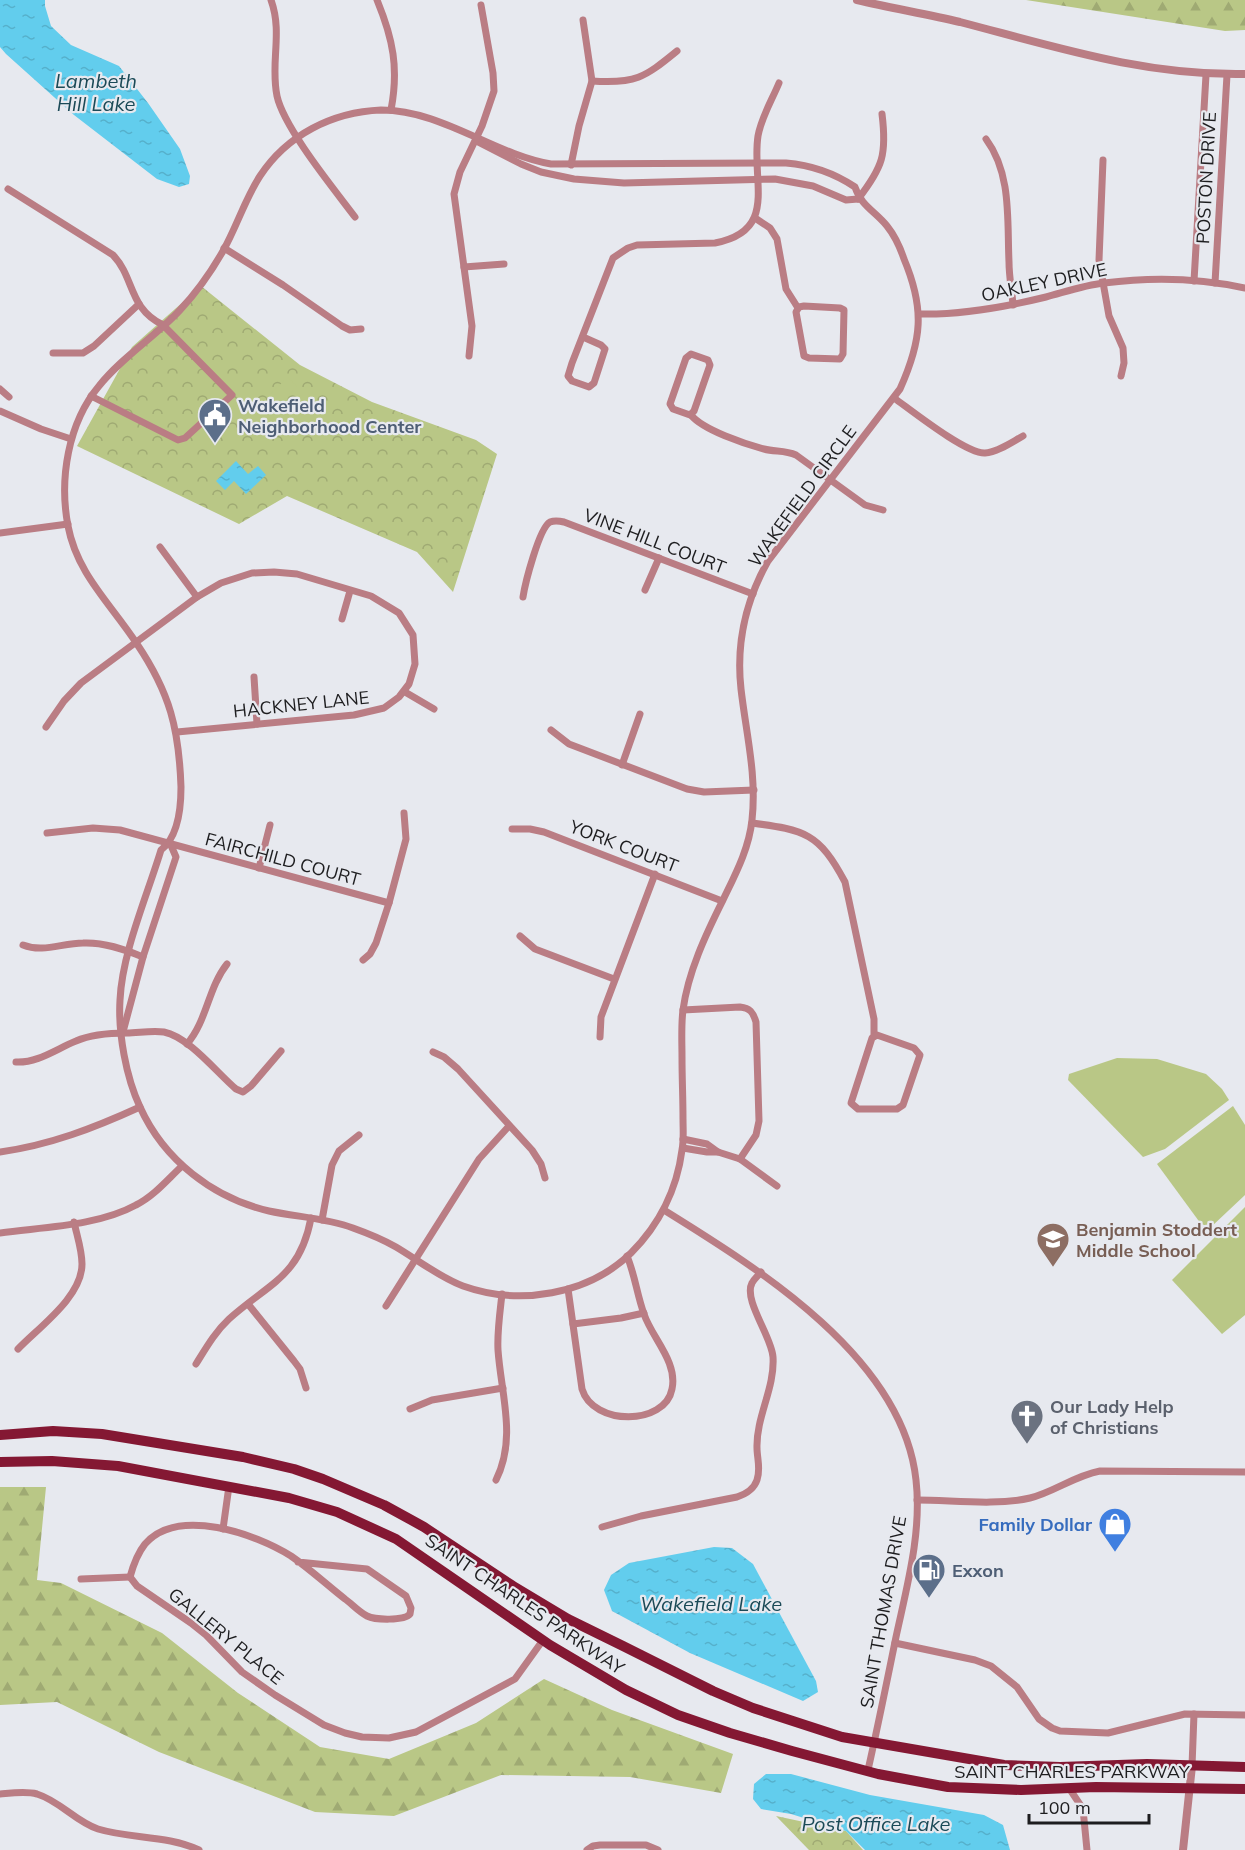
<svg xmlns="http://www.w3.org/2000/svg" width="1245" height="1850" viewBox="0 0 1245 1850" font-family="Mulish,sans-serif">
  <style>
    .forest { fill: url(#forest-firs) }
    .park { fill: url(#park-crowns) }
    .pitch { fill: #b9c786 }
    .water { fill: url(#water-ripples) }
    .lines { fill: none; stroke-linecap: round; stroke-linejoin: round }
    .minor { stroke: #ba7d84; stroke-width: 7 }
    .tertiary { stroke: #ba7d84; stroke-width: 8 }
    .primary { stroke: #841833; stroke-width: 10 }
    .labels { text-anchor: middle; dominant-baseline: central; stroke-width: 4.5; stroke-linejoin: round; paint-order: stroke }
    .street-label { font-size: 18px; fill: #1d1d1f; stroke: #e7e9ef }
    .service-label { font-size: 18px; font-weight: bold; fill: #4e5e75; stroke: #e7e9ef; text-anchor: start }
    .education-label { font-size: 18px; font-weight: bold; fill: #785e54; stroke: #e7e9ef; text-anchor: start }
    .worship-label { font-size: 18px; font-weight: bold; fill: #5b616d; stroke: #e7e9ef; text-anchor: start }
    .shop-label { font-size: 18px; font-weight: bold; fill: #366cbe; stroke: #e7e9ef; text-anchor: end }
    .water-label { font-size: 20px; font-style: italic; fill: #1b4a57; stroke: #e7e9ef }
  </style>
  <defs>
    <pattern id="forest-firs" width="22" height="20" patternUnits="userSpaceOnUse" patternTransform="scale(1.5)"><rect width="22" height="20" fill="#b9c786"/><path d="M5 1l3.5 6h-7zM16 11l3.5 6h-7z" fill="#9faa73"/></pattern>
    <pattern id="park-crowns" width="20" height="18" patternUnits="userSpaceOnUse" patternTransform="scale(1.5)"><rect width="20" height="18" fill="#b9c786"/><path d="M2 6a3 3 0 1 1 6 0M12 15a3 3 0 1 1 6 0" fill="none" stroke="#9faa73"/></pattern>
    <pattern id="water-ripples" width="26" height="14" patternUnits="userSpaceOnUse" patternTransform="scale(1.5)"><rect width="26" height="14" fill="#62cded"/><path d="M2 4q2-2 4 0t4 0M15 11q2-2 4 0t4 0" fill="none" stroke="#55b0cb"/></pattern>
  </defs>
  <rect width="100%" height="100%" fill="#e7e9ef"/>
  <g class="forest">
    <path d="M1026,0H1245V30L1225,31Z"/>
    <path d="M0,1487H46L37,1580L61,1583L162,1633L238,1693L320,1747L389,1759L476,1723L544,1679L612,1710L733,1754L721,1793L630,1777L501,1775L394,1816L315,1812L159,1752L57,1702L0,1705Z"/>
  </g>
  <g class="park">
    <path d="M201,286L300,365L372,402L476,440L497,454L453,592L417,552L287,496L239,524L77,446L132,347Z"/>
    <path d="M776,1816L846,1831L863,1850H809Z"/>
  </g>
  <g class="pitch">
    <path d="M288,377L297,387L276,407L267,397Z"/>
    <path d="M303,394L312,403L291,423L282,413Z"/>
    <path d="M1117,1058L1157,1059L1206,1074L1222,1089L1229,1100L1165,1149L1143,1157L1068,1080L1069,1074Z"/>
    <path d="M1233,1106L1245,1125V1195L1211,1227L1201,1224L1157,1164Z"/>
    <path d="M1245,1207V1315L1222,1334L1172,1280Z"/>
  </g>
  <g class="water">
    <path d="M0,0H45V6L51,26L71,45L119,66L148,103L180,149L190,176L189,184L179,187L157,179L74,115L6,54L0,47Z"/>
    <path d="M236,461L248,474L258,466L266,475L246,494L234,481L225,490L216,481Z"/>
    <path d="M714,1547L732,1548L753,1564L816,1681L818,1692L803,1701L690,1653L612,1611L604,1590L611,1575L629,1563Z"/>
    <path d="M766,1774H791L870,1795L984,1815L1003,1825L1010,1850H865L846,1831L791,1814L761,1809L753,1799L754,1784Z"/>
  </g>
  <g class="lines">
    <g class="minor">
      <path d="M271,0C283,33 270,63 277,96C284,128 334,189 355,217"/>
      <path d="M377,0C393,39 399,68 391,110"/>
      <path d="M592,81C635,84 644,78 677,51"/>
      <path d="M381,110C442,110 493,154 551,164L786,163C811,165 834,173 855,187C861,206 875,211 887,226C895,236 900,247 904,259C925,309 922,340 900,389L768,561C746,600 736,644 741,689C746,733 757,775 752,820C749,849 735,875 723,900C706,934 688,972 683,1010C681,1025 682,1042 682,1057C682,1078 683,1098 683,1119C683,1130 684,1140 682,1150C677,1189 659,1225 631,1253C588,1295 519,1306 463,1286C439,1277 418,1260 396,1247C382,1239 367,1233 353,1228C326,1218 297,1217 269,1211C213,1198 164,1160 140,1107C126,1077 118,1033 120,1000C122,953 147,896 161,850C178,837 181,807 181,787C179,729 170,693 137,644C111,604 77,574 68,526C59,479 68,423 99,386C122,357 155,337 180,310C197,292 211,272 223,251C237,226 245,199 260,176C287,135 332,112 381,110Z"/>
      <path d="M986,139C1012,174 1007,221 1009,262C1009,277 1012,291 1013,305"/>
      <path d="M478,142L521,164L541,172L574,179L624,183L775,179L813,186L846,200L858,199"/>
      <path d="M1103,160L1099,260L1109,316L1123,348L1124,363L1121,376"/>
      <path d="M571,165L579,126L592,81L583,20"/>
      <path d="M8,189L113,255C135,278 128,308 163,325L232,395L185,438L178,440L91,396"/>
      <path d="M858,199C883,167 887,154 882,114"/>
      <path d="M755,218L770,228L777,239L786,289L798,308"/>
      <path d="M224,248L283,285L342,326L350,330L361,329"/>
      <path d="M464,267L504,264"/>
      <path d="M1194,281L1206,75"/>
      <path d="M1215,283L1227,75"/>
      <path d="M804,306L840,308L844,310L843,354L840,359L809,358L804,356L796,312L799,307Z"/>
      <path d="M920,314C963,315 1005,307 1046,297C1065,292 1085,285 1104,283C1150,277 1199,278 1245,288"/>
      <path d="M583,337L601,345L605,349L594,383L589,387L572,381L568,376L572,363L613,258L628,248L637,245L715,243C779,231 751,181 758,136C761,118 772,100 779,83"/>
      <path d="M53,353H83L94,346L139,304"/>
      <path d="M691,354L708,360L710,365L694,411L690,415L673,409L670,404L686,358Z"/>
      <path d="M469,356L472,326L454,194L460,172L482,126L494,91L493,73L481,5"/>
      <path d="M0,389L9,397"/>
      <path d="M894,398C911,410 966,454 985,453C998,452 1012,442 1023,436"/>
      <path d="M0,411L41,429L71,439"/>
      <path d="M691,415C703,430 745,444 764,449C775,452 785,450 796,455L865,505L883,510"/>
      <path d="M0,533L68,524"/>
      <path d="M160,547L197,597"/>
      <path d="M645,590L659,558"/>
      <path d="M523,597C525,584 539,528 550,522C555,520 560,521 564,522L753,594"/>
      <path d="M342,619L350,591"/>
      <path d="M254,677L257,724"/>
      <path d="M405,692L434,709"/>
      <path d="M46,727L64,701L81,683L197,597L221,583L252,573L274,572L297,574L371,596L399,613L413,635L415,664L409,684L399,697L384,708L354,715L177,732"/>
      <path d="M551,730L569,744L687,789L704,792L754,790"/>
      <path d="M622,765L640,714"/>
      <path d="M752,823C805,830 819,833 845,882L874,1019V1036"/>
      <path d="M512,829H530L544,832L722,901"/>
      <path d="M47,833L93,828L120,830L389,903"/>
      <path d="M259,868L270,825"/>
      <path d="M520,936L535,949L614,979"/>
      <path d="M23,945C43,953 62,943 83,943C104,942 124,949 143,957"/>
      <path d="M363,960L370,954L376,943L389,903L406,839L404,813"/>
      <path d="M683,1010L740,1007C750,1008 753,1012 756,1022L759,1121L756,1135L740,1159"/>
      <path d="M124,1028L143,957L176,857L170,843"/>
      <path d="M877,1035L914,1048L920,1055L903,1105L897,1109H858L851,1103L872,1038Z"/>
      <path d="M600,1037L601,1017L655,874"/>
      <path d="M187,1044C207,1021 208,988 227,964"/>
      <path d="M433,1052L444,1057L458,1069L532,1150L541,1164L545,1178"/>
      <path d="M16,1062C38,1063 56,1049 76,1041C92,1034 110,1033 127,1033C138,1033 152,1030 164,1032C189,1037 217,1073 236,1089L243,1092L251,1086L281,1051"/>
      <path d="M683,1139L707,1144L718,1152L740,1159L777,1186"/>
      <path d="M683,1148L707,1152H718"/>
      <path d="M0,1152C50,1145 94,1128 140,1107"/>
      <path d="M664,1210C759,1269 903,1358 916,1480C922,1532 907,1586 896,1637C887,1681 878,1726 868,1770"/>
      <path d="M322,1220L332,1165L339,1151L359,1135"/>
      <path d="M0,1233C43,1227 98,1226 136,1205C154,1196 167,1180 182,1166"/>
      <path d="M568,1289L582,1389C593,1426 665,1426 672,1389C678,1362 652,1338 644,1314C637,1295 635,1275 627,1256"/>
      <path d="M248,1304L294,1361L300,1369L306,1388"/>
      <path d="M386,1306L479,1159L509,1126"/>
      <path d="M573,1324L621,1318L644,1313"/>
      <path d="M18,1349C39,1327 82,1297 82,1264C82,1250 77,1236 74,1222"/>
      <path d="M196,1364C206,1348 215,1332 229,1319C269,1283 300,1277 311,1218"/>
      <path d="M410,1409L432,1400L503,1388"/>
      <path d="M496,1480C517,1438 501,1394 498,1350C497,1332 500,1312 502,1294"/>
      <path d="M917,1500C952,1500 995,1506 1030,1498C1054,1492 1074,1476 1100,1471L1245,1472"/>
      <path d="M602,1527L641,1516L737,1497C746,1494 754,1489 757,1480C761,1469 757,1458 757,1448C756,1417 775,1388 773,1357C772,1337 743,1300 752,1283C754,1279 758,1276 761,1272"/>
      <path d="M223,1529L229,1486"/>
      <path d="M298,1562L367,1569L406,1596L411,1608L410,1614C404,1621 375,1620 367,1616C359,1612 352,1604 345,1599C327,1585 310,1569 291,1556C256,1534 178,1506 145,1544C137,1554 133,1566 130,1577L137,1586L191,1623L206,1635L242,1672L275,1695L324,1725L345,1733L362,1737L389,1738L416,1732L515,1679L543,1640"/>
      <path d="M81,1579L130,1577"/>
      <path d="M895,1643L975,1660L991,1666L1017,1687L1039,1719L1052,1728L1060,1731L1108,1733L1185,1714L1245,1715"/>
      <path d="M1192,1766L1194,1714"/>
      <path d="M1069,1788L1083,1809L1087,1850"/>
      <path d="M0,1794C12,1793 26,1791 37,1794C60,1801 76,1822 98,1829C131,1839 167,1835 199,1850"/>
      <path d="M587,1850L593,1846L600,1845H646L658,1850"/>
    </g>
    <g class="tertiary">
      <path d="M857,0C891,8 926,14 960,22C1056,47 1145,76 1245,74"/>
      <path d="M1183,1850L1192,1766"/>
    </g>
    <g class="primary">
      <path d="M0,1435L53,1431L102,1434L243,1457L294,1469L323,1479L384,1505L424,1527L513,1586L568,1619L623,1646L713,1691L753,1708L842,1737L1004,1765L1060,1767L1147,1764L1245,1767"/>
      <path d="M0,1462L52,1461L118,1466L289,1498L337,1512L396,1539L550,1645L626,1690L678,1715L730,1733L792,1751L878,1774L948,1787L1021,1790L1096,1787L1245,1789"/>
    </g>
  </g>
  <defs>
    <g id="civic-pin" transform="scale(1.725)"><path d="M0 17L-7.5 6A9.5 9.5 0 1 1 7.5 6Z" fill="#5c6f8a" stroke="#e7e9ef"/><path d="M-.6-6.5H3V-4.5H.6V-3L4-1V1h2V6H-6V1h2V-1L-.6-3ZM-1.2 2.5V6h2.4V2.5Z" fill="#fff"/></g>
    <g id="school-pin" transform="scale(1.725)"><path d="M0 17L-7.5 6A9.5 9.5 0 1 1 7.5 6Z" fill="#8d6e63" stroke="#e7e9ef"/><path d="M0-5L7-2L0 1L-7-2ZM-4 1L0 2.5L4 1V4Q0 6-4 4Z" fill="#fff"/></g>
    <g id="church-pin" transform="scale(1.725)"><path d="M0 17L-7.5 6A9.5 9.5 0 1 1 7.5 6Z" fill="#6b7280" stroke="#e7e9ef"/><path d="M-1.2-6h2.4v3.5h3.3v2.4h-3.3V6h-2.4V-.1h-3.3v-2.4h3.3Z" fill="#fff"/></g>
    <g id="shop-pin" transform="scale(1.725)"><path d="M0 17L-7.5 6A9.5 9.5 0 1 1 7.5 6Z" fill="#3f7fe0" stroke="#e7e9ef"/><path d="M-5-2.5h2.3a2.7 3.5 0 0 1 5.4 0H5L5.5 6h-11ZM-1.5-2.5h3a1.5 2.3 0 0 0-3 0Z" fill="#fff"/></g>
    <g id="fuel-pin" transform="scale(1.725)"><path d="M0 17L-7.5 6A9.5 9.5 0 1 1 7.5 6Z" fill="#5c6f8a" stroke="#e7e9ef"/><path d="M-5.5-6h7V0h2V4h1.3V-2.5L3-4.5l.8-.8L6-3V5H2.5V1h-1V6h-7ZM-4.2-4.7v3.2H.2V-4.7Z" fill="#fff"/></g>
  </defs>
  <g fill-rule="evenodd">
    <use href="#civic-pin" x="215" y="415"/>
    <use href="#school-pin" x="1053" y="1239"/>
    <use href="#church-pin" x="1027" y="1416"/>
    <use href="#shop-pin" x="1115" y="1524"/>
    <use href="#fuel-pin" x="929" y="1570"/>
  </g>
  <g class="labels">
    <g class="street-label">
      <text transform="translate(1206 178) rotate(-87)">POSTON DRIVE</text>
      <text transform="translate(1044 282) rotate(-12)">OAKLEY DRIVE</text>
      <text transform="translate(802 496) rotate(-54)">WAKEFIELD CIRCLE</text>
      <text transform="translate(655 541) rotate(21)">VINE HILL COURT</text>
      <text transform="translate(301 704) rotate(-6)">HACKNEY LANE</text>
      <text transform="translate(624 846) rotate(21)">YORK COURT</text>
      <text transform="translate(283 859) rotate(15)">FAIRCHILD COURT</text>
      <text transform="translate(525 1604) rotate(34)">SAINT CHARLES PARKWAY</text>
      <text transform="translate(883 1612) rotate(-80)">SAINT THOMAS DRIVE</text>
      <text transform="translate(226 1636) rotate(39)">GALLERY PLACE</text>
      <text x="1072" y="1771">SAINT CHARLES PARKWAY</text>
    </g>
    <g class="service-label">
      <text x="238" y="405">Wakefield<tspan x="238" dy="21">Neighborhood Center</tspan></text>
      <text x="952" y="1570">Exxon</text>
    </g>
    <g class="education-label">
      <text x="1076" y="1229">Benjamin Stoddert<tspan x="1076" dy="21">Middle School</tspan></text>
    </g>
    <g class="worship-label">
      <text x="1050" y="1406">Our Lady Help<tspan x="1050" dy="21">of Christians</tspan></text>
    </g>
    <g class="shop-label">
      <text x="1092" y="1524">Family Dollar</text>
    </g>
    <g class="water-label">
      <text x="96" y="80">Lambeth<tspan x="96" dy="23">Hill Lake</tspan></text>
      <text x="711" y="1603">Wakefield Lake</text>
      <text x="876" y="1823">Post Office Lake</text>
    </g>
  </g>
  <path d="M1029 1814v9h120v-9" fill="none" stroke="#1d1d1f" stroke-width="3"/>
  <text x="1038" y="1814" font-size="18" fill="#1d1d1f" stroke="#e7e9ef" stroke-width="4.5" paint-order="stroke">100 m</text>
</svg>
